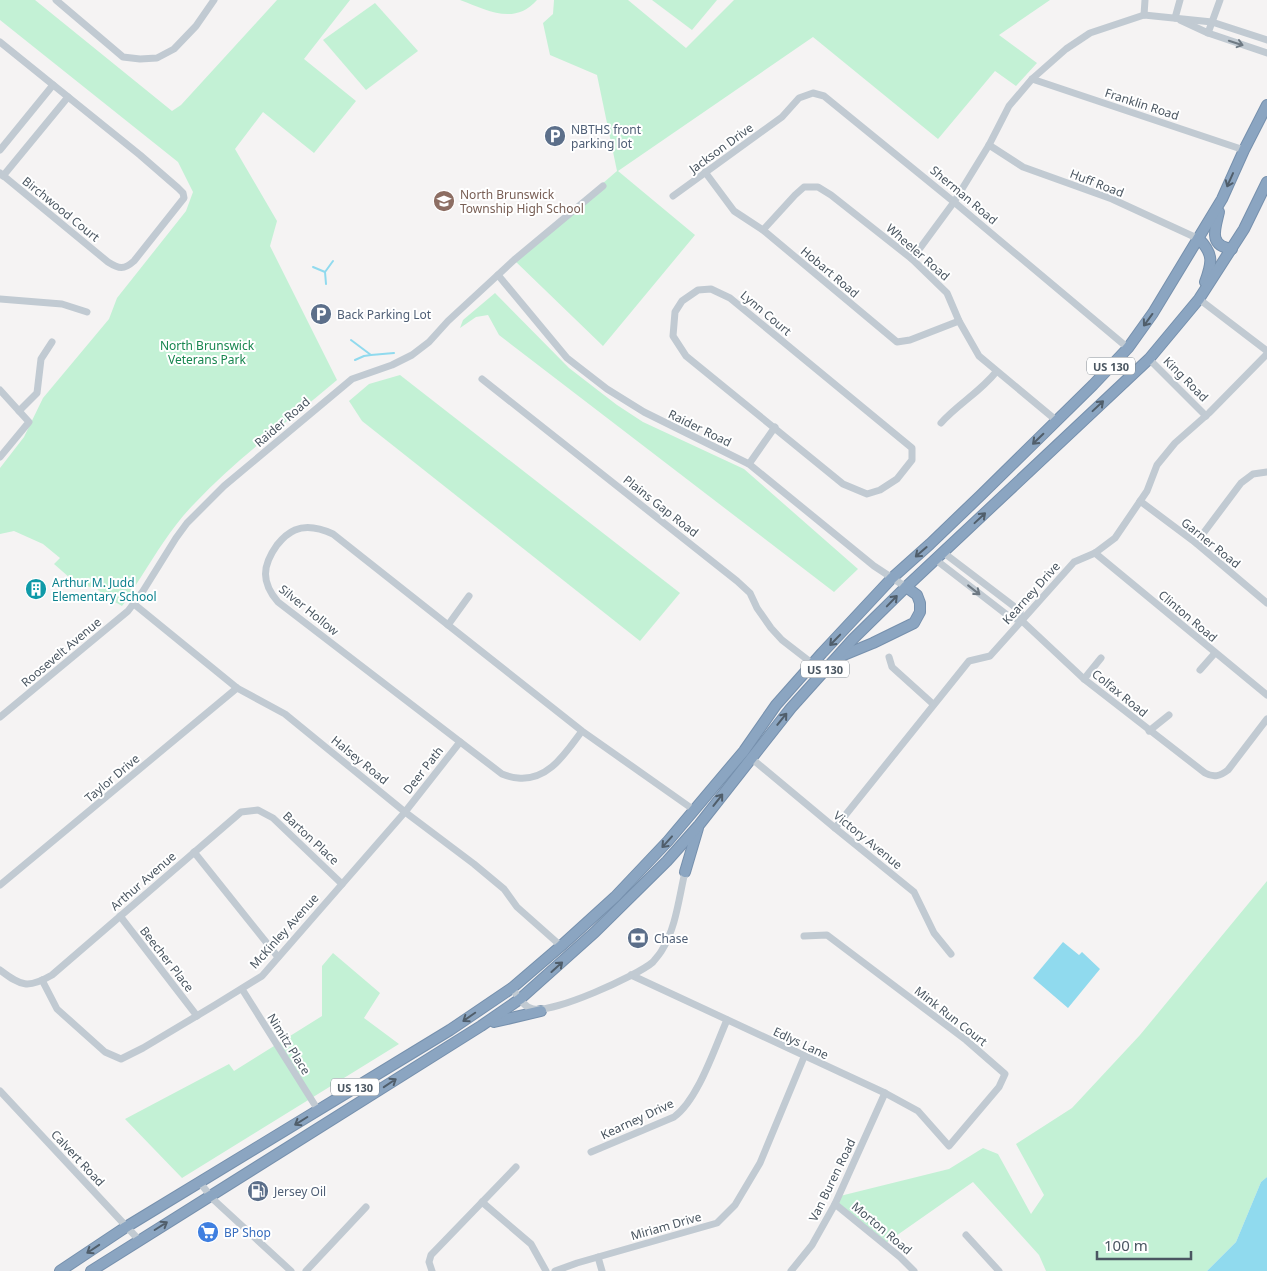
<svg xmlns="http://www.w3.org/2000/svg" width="1267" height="1271" viewBox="0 0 1267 1271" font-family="'Noto Sans',sans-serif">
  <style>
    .green { fill: #c3f1d5 }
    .water { fill: #90daee }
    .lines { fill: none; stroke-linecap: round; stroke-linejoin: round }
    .stream { stroke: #90daee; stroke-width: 2 }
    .highway-casing { stroke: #7690ad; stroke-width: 12 }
    .minor { stroke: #c1cad2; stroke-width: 7 }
    .highway { stroke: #8ba5c1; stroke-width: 10 }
    .oneway { stroke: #6e7983 }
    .oneway2 { stroke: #505e6b }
    .labels { text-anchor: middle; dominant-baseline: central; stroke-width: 4; stroke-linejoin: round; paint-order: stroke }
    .shield { fill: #fff; stroke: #808990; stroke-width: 1 }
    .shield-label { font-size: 11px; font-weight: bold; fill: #4a5661 }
    .street-label { font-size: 12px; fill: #4a5661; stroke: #fff }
    .service-label { font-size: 12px; fill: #4e5e75; stroke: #fff; text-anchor: start }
    .education-label { font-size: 12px; fill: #785e54; stroke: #fff; text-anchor: start }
    .park-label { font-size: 12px; fill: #17864f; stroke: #fff }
    .culture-label { font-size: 12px; fill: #0d838f; stroke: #fff; text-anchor: start }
    .shop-label { font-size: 12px; fill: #366cbe; stroke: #fff; text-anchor: start }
  </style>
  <rect width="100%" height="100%" fill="#f5f3f3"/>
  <g class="green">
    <path d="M0,0H35L172,111L181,105L277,0H350L304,59L356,101L314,153L263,112L235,149L277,221L270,246L337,380C289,421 237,458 195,503C173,525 157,552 141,577C134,587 130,597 122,606L106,597L96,588L78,585L54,564L60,558L43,544L14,531L0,534V468L24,437L43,398L109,319L117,298L186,211L193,192L178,162L0,20Z"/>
    <path d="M460,0H537C514,26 487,10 460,0Z"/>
    <path d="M554,0H628L686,48L734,0H1050L999,35L1037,63L1016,86L995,71L938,139L813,37L618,171L695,235L603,346L514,260L617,171L597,75L550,55L543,23L553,14Z"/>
    <path d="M652,0H717L692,30Z"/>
    <path d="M375,3L418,51L366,90L323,40Z"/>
    <path d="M495,293L569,368L617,405L643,422L744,469L858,569L834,592L499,335L488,315L476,317L460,328L463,320Z"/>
    <path d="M400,375L680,593L640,641L362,421L349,401L369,384Z"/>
    <path d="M1267,881V1177L1261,1182L1236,1242L1207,1271H1046L1039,1255L973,1182L883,1245L836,1205L840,1196L949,1169L983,1148L998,1154L1031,1214L1044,1195L1016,1144L1072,1108L1140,1035Z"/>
    <path d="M333,953L380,993L364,1018L399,1044L182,1178L125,1119L229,1064L234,1071L322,1016V966Z"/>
  </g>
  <g class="water">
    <path d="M1063,942L1079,955L1082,952L1100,969L1068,1008L1033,978Z"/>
    <path d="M1267,1177V1271H1207L1236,1242L1261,1182Z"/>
  </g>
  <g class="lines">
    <g class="stream">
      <path d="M313,267L325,272"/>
      <path d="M326,284L325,272L333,261"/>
      <path d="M351,340L371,355L394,353"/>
      <path d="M355,360L364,356L371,355"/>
    </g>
    <g class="highway-casing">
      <g id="highway">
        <path d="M1219,212C1215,229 1208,246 1232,249"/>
        <path d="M1199,239C1214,254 1212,263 1205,282"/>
        <path d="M839,657L873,643L914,623L920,612V603L917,595L906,587"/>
        <path d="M685,872L698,828"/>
        <path d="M494,1022L541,1011"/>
        <path d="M60,1271L126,1227L450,1030L512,988L561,946L615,897L668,841L744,751L776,705L822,653L892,578L930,544L981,495L1093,385L1128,348L1153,313L1222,199L1244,150L1267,105"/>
        <path d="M91,1271L481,1026L520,999L595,932L667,861L699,825L791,708L853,639L906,587L1149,359L1199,299L1244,229L1267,182"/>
      </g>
    </g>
    <g class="minor">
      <path d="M56,0L123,57L140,59L157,58L174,49L196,26L214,0"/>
      <path d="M1144,15L1145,0"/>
      <path d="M1175,18L1180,0"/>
      <path d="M1180,20L1208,33L1267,53"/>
      <path d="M1208,33L1220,0"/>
      <path d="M0,42L140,155L178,188L183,193L184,198L134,261C124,270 119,269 108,262L0,173"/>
      <path d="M1032,79L1244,150"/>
      <path d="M989,145L1023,167L1112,199L1199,239"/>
      <path d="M0,150L53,85"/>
      <path d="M705,172L734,211L763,230L897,342L910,340L959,321"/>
      <path d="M3,176L68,97"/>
      <path d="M673,196L782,117L799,98L813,93L824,96L954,202L1128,348"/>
      <path d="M763,230L795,195L804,187H818L831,195L912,259L947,293L959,321L979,356L1057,421"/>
      <path d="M912,259L954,202L989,145L1009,106L1032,79L1066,49L1090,33L1144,15L1212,22L1267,40"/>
      <path d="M498,275L567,358L607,389L644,412L749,464L874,566L906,587"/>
      <path d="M711,289L730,298L912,448V460L897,479L880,490L867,494L843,484L686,356L673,336L675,312L682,301L698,290Z"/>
      <path d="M0,299L62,304L87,312"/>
      <path d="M1199,299L1267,351"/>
      <path d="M1149,359L1206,416"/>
      <path d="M482,379L737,581L750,593L757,608L771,628L782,640L813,664"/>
      <path d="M0,390L29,422L0,457"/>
      <path d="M19,411L37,393L41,359L52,342"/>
      <path d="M941,423C958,404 980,392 996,372"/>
      <path d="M749,464L775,427"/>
      <path d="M1140,501L1196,543L1267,603"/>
      <path d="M1196,543L1241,483L1253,474L1267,472"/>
      <path d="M944,553L1020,611L1021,620"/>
      <path d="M1095,553L1267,695"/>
      <path d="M936,560L1011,618L1021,620L1084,679L1205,773C1214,778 1220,776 1228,770L1267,719"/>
      <path d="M134,604L237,688L285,714L405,812L474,864L504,889L517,907L561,946"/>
      <path d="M448,625L469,596"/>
      <path d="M889,657L892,667L933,704"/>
      <path d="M1200,670L1215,653"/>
      <path d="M1084,679L1101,658"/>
      <path d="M0,717L128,611L143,591L176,538L187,523L224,486L352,379L392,365L412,355L429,342L448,321L514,260L603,186"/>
      <path d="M582,731C566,752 549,781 518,778C513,778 507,776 502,774L278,602C261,582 262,566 277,545C281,540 288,533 295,530C307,525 322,529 333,534L582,731L694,810"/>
      <path d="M1149,731L1169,715"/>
      <path d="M751,758L835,828L914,892L934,933L951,954"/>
      <path d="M835,828L969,661L990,656L1074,562L1095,553L1115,538L1147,491L1157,465L1175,443L1209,413L1267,354"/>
      <path d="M194,852L278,957"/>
      <path d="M0,885L237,688"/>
      <path d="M120,916L197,1016"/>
      <path d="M0,970C21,986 28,989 52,975L241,812L258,810L273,818L342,884"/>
      <path d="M631,975L885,1093L918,1111L949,1146L999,1087L1005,1074L966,1040L827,935L804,936"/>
      <path d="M42,980L57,1009L105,1052L121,1059L143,1048L215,1005L262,976L405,812L460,742"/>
      <path d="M512,988C517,995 523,1007 533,1009C552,1014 637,976 653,962C656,958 660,954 662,950C676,928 679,897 685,872"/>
      <path d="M242,989L318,1110"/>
      <path d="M0,1091L139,1240"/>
      <path d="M591,1152L674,1117C698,1100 715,1047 727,1020"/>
      <path d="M200,1183L215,1201L291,1271"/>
      <path d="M482,1202L531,1244L546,1271"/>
      <path d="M835,1204L900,1257L914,1271"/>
      <path d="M966,1235L999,1271"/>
      <path d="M598,1257L602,1271"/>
      <path d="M306,1271L366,1207"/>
      <path d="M432,1271L429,1262L431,1255L516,1167"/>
      <path d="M555,1271L577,1263L717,1223L735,1205L760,1163L804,1057"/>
      <path d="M791,1271L812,1245L835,1204L885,1093"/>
    </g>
    <use href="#highway" class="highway"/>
  </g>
  <defs><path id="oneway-shaft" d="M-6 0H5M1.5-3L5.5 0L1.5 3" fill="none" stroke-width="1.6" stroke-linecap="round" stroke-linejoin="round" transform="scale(1.25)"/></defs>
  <g class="oneway">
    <use href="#oneway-shaft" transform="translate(1236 43) rotate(18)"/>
    <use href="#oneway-shaft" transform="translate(974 590) rotate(38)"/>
  </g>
  <g class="oneway2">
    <use href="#oneway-shaft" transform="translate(1230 180) rotate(114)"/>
    <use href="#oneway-shaft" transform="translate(1148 320) rotate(126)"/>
    <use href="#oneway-shaft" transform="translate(1098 406) rotate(-43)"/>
    <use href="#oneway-shaft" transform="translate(1038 439) rotate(136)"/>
    <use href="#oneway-shaft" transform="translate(980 518) rotate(-43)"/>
    <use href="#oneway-shaft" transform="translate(921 552) rotate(139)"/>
    <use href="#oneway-shaft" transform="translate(892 601) rotate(-46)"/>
    <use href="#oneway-shaft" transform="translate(835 640) rotate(134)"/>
    <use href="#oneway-shaft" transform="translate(782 719) rotate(-51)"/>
    <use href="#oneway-shaft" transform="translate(718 800) rotate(-52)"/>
    <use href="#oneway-shaft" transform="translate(667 842) rotate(132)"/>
    <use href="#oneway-shaft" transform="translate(557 967) rotate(-42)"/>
    <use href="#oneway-shaft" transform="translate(469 1017) rotate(145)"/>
    <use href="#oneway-shaft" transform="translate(390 1083) rotate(-34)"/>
    <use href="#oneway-shaft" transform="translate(301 1121) rotate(148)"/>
    <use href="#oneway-shaft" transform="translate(161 1226) rotate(-32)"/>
    <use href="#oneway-shaft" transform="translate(93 1249) rotate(146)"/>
  </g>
  <defs>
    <g id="parking-disc" transform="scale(1.125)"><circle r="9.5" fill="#5c6f8a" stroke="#fff"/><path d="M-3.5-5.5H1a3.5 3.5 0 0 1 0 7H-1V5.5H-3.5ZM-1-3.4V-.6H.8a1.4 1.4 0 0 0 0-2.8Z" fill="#fff"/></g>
    <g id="school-disc" transform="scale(1.125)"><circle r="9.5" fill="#8d6e63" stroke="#fff"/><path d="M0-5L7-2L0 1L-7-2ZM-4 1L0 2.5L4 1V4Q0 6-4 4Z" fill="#fff"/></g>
    <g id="building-disc" transform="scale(1.125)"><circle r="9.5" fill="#0f9aa8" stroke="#fff"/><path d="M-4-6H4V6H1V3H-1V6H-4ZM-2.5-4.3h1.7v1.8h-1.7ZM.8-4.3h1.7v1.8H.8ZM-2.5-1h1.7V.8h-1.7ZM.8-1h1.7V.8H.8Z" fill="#fff"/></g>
    <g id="bank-disc" transform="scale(1.125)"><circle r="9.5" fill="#5c6f8a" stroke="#fff"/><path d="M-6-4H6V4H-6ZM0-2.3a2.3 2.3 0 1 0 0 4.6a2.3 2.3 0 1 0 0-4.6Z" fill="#fff"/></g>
    <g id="fuel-disc" transform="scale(1.125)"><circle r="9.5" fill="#5c6f8a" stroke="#fff"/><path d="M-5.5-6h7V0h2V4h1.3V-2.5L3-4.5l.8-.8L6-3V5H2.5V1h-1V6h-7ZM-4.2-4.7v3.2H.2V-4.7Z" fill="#fff"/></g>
    <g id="supermarket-disc" transform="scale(1.125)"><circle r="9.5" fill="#3f7fe0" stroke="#fff"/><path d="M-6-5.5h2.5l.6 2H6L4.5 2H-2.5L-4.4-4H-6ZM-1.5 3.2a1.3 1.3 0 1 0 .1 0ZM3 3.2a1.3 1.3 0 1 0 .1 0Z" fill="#fff"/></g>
  </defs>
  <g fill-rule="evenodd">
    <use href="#parking-disc" x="555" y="136"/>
    <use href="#school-disc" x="444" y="201"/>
    <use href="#parking-disc" x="321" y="314"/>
    <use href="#building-disc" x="36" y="589"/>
    <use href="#bank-disc" x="638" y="938"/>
    <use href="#fuel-disc" x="258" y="1191"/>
    <use href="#supermarket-disc" x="208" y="1232"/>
  </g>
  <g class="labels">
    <g class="shield">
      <rect x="1087" y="357.5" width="48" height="17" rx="4"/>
      <rect x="801" y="660.5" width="48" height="17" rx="4"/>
      <rect x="331" y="1078.5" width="48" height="17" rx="4"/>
    </g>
    <g class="shield-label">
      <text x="1111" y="366">US 130</text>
      <text x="825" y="669">US 130</text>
      <text x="355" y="1087">US 130</text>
    </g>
    <g class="street-label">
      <text transform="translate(1142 104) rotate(18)">Franklin Road</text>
      <text transform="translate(721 148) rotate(-36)">Jackson Drive</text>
      <text transform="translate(1097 183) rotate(21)">Huff Road</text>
      <text transform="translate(964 195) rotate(40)">Sherman Road</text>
      <text transform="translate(61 209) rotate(39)">Birchwood Court</text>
      <text transform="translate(918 252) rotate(41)">Wheeler Road</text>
      <text transform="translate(830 272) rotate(40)">Hobart Road</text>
      <text transform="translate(766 313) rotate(40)">Lynn Court</text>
      <text transform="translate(1186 379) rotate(45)">King Road</text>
      <text transform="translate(282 422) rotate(-41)">Raider Road</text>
      <text transform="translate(700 428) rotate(26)">Raider Road</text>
      <text transform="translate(661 506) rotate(38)">Plains Gap Road</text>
      <text transform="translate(1211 543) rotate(39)">Garner Road</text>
      <text transform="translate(1031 593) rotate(-48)">Kearney Drive</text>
      <text transform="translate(309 610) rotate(39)">Silver Hollow</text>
      <text transform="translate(1188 616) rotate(40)">Clinton Road</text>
      <text transform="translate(61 652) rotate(-40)">Roosevelt Avenue</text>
      <text transform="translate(1120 693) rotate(39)">Colfax Road</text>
      <text transform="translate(360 760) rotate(39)">Halsey Road</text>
      <text transform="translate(423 770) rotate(-52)">Deer Path</text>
      <text transform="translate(112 778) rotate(-40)">Taylor Drive</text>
      <text transform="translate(311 838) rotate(43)">Barton Place</text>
      <text transform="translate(868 840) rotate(39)">Victory Avenue</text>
      <text transform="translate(143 881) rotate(-41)">Arthur Avenue</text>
      <text transform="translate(284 931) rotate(-48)">McKinley Avenue</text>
      <text transform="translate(167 959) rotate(52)">Beecher Place</text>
      <text transform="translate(951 1016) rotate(38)">Mink Run Court</text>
      <text transform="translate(801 1043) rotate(25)">Edlys Lane</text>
      <text transform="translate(289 1044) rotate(58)">Nimitz Place</text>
      <text transform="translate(637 1119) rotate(-25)">Kearney Drive</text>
      <text transform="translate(78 1158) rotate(47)">Calvert Road</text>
      <text transform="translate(832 1180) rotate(-64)">Van Buren Road</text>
      <text transform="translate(666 1226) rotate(-16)">Miriam Drive</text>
      <text transform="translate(882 1228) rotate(40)">Morton Road</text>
    </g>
    <g class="service-label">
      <text x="571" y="129">NBTHS front<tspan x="571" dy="14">parking lot</tspan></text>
      <text x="337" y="314">Back Parking Lot</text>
      <text x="654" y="938">Chase</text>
      <text x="274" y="1191">Jersey Oil</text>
    </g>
    <g class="education-label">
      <text x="460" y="194">North Brunswick<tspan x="460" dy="14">Township High School</tspan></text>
    </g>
    <g class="park-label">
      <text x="207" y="345">North Brunswick<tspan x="207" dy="14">Veterans Park</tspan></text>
    </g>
    <g class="culture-label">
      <text x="52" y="582">Arthur M. Judd<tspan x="52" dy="14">Elementary School</tspan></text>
    </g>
    <g class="shop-label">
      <text x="224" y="1232">BP Shop</text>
    </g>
  </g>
  <path d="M1097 1251v8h94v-8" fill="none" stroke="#4a5661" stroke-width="2.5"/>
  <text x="1104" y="1251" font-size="15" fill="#4a5661" stroke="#ffffff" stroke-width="4" paint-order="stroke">100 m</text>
</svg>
